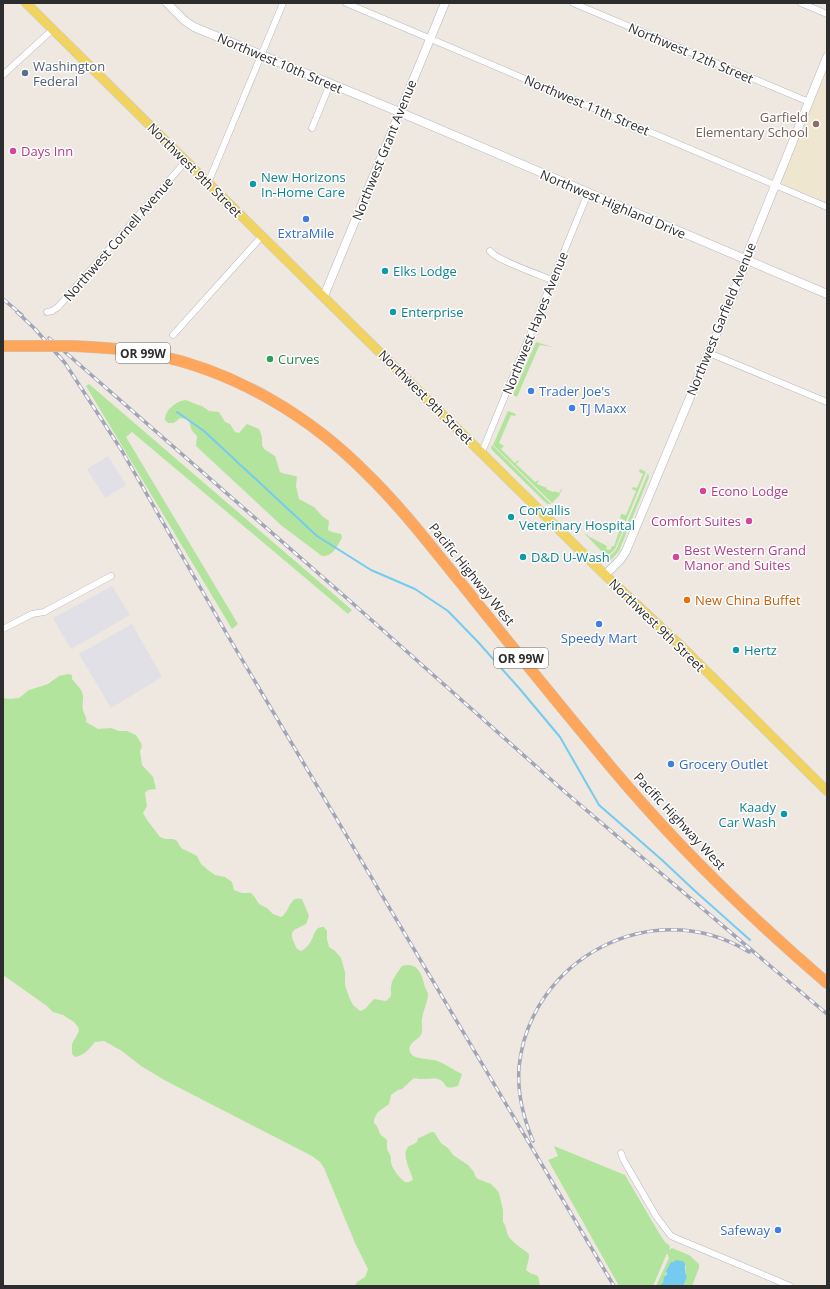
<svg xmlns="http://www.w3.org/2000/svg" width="830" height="1289" viewBox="0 0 830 1289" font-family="'Open Sans',sans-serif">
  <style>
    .industrial { fill: #e2e0e7 }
    .education { fill: #efe6d0 }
    .green { fill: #b3e49d }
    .water { fill: #74cbef }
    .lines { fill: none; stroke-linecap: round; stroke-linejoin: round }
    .stream { stroke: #74cbef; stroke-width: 2 }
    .street-casing { stroke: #b3b6c0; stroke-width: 7 }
    .secondary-casing { stroke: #b3b6c0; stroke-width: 9 }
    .primary-casing { stroke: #c8c8c8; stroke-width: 10 }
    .highway-casing { stroke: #c8c8c8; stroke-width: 12 }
    .street { stroke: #fff; stroke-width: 6 }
    .secondary { stroke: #fff; stroke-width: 8 }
    .primary { stroke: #f1d362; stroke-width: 9 }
    .highway { stroke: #fea65b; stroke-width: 11 }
    .rail-casing { stroke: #a2a5b7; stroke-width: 3.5 }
    .rail { stroke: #fff; stroke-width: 2; stroke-dasharray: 6; stroke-linecap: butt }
    .highway-bridge-casing { stroke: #c8c8c8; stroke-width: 12; stroke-linecap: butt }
    .highway-bridge { stroke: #fea65b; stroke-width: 11 }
    .service-dot { fill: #5c6f8a; stroke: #fff; stroke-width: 1.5 }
    .education-dot { fill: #8d6e63; stroke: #fff; stroke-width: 1.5 }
    .hotel-dot { fill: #d1479c; stroke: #fff; stroke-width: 1.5 }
    .culture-dot { fill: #0f9aa8; stroke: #fff; stroke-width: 1.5 }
    .shop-dot { fill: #3f7fe0; stroke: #fff; stroke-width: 1.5 }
    .leisure-dot { fill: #2e9e5b; stroke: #fff; stroke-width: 1.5 }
    .food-dot { fill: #e8710a; stroke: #fff; stroke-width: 1.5 }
    .labels { text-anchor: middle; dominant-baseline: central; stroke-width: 3; stroke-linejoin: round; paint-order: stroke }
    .shield { fill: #fff; stroke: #6c6c6c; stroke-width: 1 }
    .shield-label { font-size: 12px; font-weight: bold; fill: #2d2d2d }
    .street-label { font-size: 13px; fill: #2d2d2d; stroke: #fff }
    .service-label { font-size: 13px; fill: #4e5e75; stroke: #fff; text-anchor: start }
    .education-label { font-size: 13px; fill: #785e54; stroke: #fff; text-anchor: end }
    .hotel-label { font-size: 13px; fill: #b23c85; stroke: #fff; text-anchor: start }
    .culture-label { font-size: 13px; fill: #0d838f; stroke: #fff; text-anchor: start }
    .shop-label { font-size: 13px; fill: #366cbe; stroke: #fff; text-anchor: start }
    .leisure-label { font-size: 13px; fill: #27864d; stroke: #fff; text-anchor: start }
    .food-label { font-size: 13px; fill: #c56008; stroke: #fff; text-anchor: start }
  </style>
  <rect width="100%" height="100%" fill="#eee8e0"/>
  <g class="industrial">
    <path d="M108,456L126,485L105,498L87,469Z"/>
    <path d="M112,586L130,615L71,649L53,618Z"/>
    <path d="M132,624L162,677L111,708L79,654Z"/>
  </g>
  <path class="education" d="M827,69V203L784,185L782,180Z"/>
  <g class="green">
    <path d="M536,342L553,347L541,345L539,346L517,397L513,395Z"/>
    <path d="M89,384L352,610L348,614L132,432L126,437L238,624L232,629L86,386Z"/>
    <path d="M186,400L198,405L202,406L209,411L219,412L225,422L230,424L235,432L239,433L247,424L259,429L262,437V445L264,449L275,456L280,472C286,475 292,474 297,477L296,486L299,499L314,507L322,516L329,521L328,530L332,532L341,534L342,538C337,546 333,557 322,556L282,526L196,446L197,436C189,429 192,427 188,419L180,418L174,423H168L165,420C165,410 176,401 186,400Z"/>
    <path d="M508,411L516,414L515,416L511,415L499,443L504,446L501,449L515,463L518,460L519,461L516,464L535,482L539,480L537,484L547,488L546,489L553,492L554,491L559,493L561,489H562L559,496L552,503L493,445Z"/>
    <path d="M492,445L551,504H548L546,503L493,451L491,448Z"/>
    <path d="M640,469L646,472L626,521L620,518L621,514L626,515L636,491L632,489L633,487L637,488L643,474L639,472Z"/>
    <path d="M648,473L649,477L619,551L611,560L608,558L616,550Z"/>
    <path d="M622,523L625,525L615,549L607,557L584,533L588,535V536L607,546L606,549L610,550L612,546H614Z"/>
    <path d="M68,674L72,675V679C77,686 84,690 83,699C83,703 82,706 83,710C84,715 87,716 86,722L98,729L111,728L119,731H127L136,735L141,743L142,747L140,751L142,765L153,777L156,789L148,790L145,793L147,806L143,813L147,820L160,837L165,839H173L177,841L181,848L197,856L201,864L208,870L215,875L225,877L232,882L234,890L242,893H251L254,896L259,904L267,908L273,914L281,917C290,912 289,895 302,899L309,916L306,924L294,930L292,933V938L297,949L301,951C305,949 309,945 311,941C315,934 315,926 324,927L327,931V939L329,947L335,951L341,958L345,972V985L349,997L353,1005L360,1011L365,1009L374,999L386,1001C394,995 390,994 391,986C392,979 398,972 402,966C418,961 422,975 425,987C426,990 428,992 428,995C427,1004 423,1011 422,1019C421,1023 423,1028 422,1032C421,1040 404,1043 411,1054C415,1059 428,1059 434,1060C443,1062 453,1070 462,1074L458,1086C441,1091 449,1083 438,1079C434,1078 429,1079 424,1079C421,1079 418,1079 414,1078L402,1089L398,1090L391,1095L389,1104L378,1112L374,1119V1123L377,1126L380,1134L387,1140V1149L391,1157C389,1166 398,1176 405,1182H409L413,1180C411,1171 400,1154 409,1146C411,1145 415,1144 417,1142L418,1138C424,1137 428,1132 434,1132L441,1143L448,1148L453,1155L468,1165L474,1172L475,1176L478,1179L491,1184L497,1190L499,1193L503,1210V1222C507,1227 506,1232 509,1237C513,1243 523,1249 529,1254V1258L526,1270L530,1273L538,1276L540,1286H355L357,1282L365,1277L368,1269L355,1243L324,1168L320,1162L312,1156L166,1081L141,1066L122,1051L104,1041L95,1042C90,1048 84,1056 75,1057L72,1054V1044L79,1031L78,1027L74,1022L63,1015L53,1012L47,1006L3,975V698L10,699L19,698L29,690L48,684L59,676Z"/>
    <path d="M554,1146L625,1175L659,1233L665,1242L670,1246L669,1250L672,1248L689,1255L699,1264V1268L692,1286H683L687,1277L685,1272L686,1266L671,1262C668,1270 664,1276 663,1284H661L660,1286H656L669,1258L667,1253L653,1286H619L548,1160L558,1156Z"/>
  </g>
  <path class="water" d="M675,1260L682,1261L685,1263V1272L687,1277L683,1286H660L661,1284L663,1283L664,1277L667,1274L666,1271L671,1262H674Z"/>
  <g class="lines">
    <path class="stream" d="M177,412L204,431L317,536L371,570L415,589L448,611L478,642L519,688L560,737L599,805L662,860L695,891L750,940"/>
    <g class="street-casing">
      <g id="street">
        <path d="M346,3L827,207"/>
        <path d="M573,3L809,102"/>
        <path d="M801,3L827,14"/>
        <path d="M3,75L52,30"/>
        <path d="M312,128L330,84"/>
        <path d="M208,183L283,3"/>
        <path d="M490,251C496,260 540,275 552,280"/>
        <path d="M47,312L52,311L58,307L186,161"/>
        <path d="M173,335L262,236"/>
        <path d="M709,353L827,402"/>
        <path d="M482,452L588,193"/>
        <path d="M3,629L32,614L44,612L111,576"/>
        <path d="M621,1153L623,1159L656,1216L671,1236L790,1286"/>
      </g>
    </g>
    <g class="secondary-casing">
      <g id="secondary">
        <path d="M167,3L185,21L194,27L392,109L827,294"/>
        <path d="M324,296L445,3"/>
        <path d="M605,575L621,559L626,551L743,270L745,260L827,57"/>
      </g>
    </g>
    <g class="primary-casing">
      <path id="primary" d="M26,3L605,575L682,647L827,791"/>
    </g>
    <g class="highway-casing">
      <path id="highway" d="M91,347C113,348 135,350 156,355C236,372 310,416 367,474C403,509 433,549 465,588C513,648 562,708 611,767C676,845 750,917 827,983"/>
    </g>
    <use href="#street" class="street"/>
    <use href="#secondary" class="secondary"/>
    <use href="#primary" class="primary"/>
    <use href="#highway" class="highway"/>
    <g class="rail-casing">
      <g id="rail">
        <path d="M3,299L22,315"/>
        <path d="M17,312L35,329L65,363L122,451L228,636L614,1286"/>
        <path d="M49,338L350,601L565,792L827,1014"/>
        <path d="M533,1141C523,1117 517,1094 519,1067C530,958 654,893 749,952"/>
      </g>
    </g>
    <use href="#rail" class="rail"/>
    <g class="highway-bridge-casing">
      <path id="highway-bridge" d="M3,346H74L91,347"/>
    </g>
    <use href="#highway-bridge" class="highway-bridge"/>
  </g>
  <circle class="service-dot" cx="25" cy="73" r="4"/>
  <circle class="education-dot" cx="816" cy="124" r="4"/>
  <g class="hotel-dot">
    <circle cx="13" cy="151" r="4"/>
    <circle cx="703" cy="491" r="4"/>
    <circle cx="749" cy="521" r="4"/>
    <circle cx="676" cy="557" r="4"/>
  </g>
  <g class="culture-dot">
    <circle cx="253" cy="184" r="4"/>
    <circle cx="385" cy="271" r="4"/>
    <circle cx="393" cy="312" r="4"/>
    <circle cx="511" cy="517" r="4"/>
    <circle cx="523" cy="557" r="4"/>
    <circle cx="736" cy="650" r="4"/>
    <circle cx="784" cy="814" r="4"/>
  </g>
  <g class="shop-dot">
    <circle cx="306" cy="219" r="4"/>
    <circle cx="531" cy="391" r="4"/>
    <circle cx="572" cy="408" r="4"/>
    <circle cx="599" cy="624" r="4"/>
    <circle cx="671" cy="764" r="4"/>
    <circle cx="778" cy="1230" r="4"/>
  </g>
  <circle class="leisure-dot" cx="270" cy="359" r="4"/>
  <circle class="food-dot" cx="687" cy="600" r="4"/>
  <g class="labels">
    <g class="shield">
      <rect x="116" y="343" width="54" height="20" rx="3"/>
      <rect x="494" y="648" width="54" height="20" rx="3"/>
    </g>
    <g class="shield-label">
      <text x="143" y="353">OR 99W</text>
      <text x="521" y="658">OR 99W</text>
    </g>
    <g class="street-label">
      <text transform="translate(691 53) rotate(23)">Northwest 12th Street</text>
      <text transform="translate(280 63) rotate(23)">Northwest 10th Street</text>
      <text transform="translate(587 105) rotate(23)">Northwest 11th Street</text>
      <text transform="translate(384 150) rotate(-68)">Northwest Grant Avenue</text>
      <text transform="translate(195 170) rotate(45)">Northwest 9th Street</text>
      <text transform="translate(613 204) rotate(23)">Northwest Highland Drive</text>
      <text transform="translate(118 239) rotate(-49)">Northwest Cornell Avenue</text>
      <text transform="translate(721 319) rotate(-68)">Northwest Garfield Avenue</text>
      <text transform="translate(535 323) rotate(-68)">Northwest Hayes Avenue</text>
      <text transform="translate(426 397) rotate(45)">Northwest 9th Street</text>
      <text transform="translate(472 574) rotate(51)">Pacific Highway West</text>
      <text transform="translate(657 625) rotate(44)">Northwest 9th Street</text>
      <text transform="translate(680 821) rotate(47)">Pacific Highway West</text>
    </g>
    <g class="service-label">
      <text x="33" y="66">Washington<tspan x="33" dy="15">Federal</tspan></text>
    </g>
    <g class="education-label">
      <text x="808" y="117">Garfield<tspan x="808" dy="15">Elementary School</tspan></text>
    </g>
    <g class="hotel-label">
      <text x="21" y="151">Days Inn</text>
      <text x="711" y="491">Econo Lodge</text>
      <text x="741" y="521" text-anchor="end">Comfort Suites</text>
      <text x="684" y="550">Best Western Grand<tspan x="684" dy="15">Manor and Suites</tspan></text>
    </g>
    <g class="culture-label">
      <text x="261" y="177">New Horizons<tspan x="261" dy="15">In-Home Care</tspan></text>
      <text x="393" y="271">Elks Lodge</text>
      <text x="401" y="312">Enterprise</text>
      <text x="519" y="510">Corvallis<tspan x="519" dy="15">Veterinary Hospital</tspan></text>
      <text x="531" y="557">D&amp;D U-Wash</text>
      <text x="744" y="650">Hertz</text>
      <text x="776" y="807" text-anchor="end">Kaady<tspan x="776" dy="15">Car Wash</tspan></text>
    </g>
    <g class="shop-label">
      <text x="306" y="233" text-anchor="middle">ExtraMile</text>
      <text x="539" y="391">Trader Joe's</text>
      <text x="580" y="408">TJ Maxx</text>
      <text x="599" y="638" text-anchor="middle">Speedy Mart</text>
      <text x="679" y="764">Grocery Outlet</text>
      <text x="770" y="1230" text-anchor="end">Safeway</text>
    </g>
    <g class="leisure-label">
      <text x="278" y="359">Curves</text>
    </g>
    <g class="food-label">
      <text x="695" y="600">New China Buffet</text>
    </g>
  </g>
  <rect width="830" height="1289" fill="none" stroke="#2d2d2d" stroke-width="8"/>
</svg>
